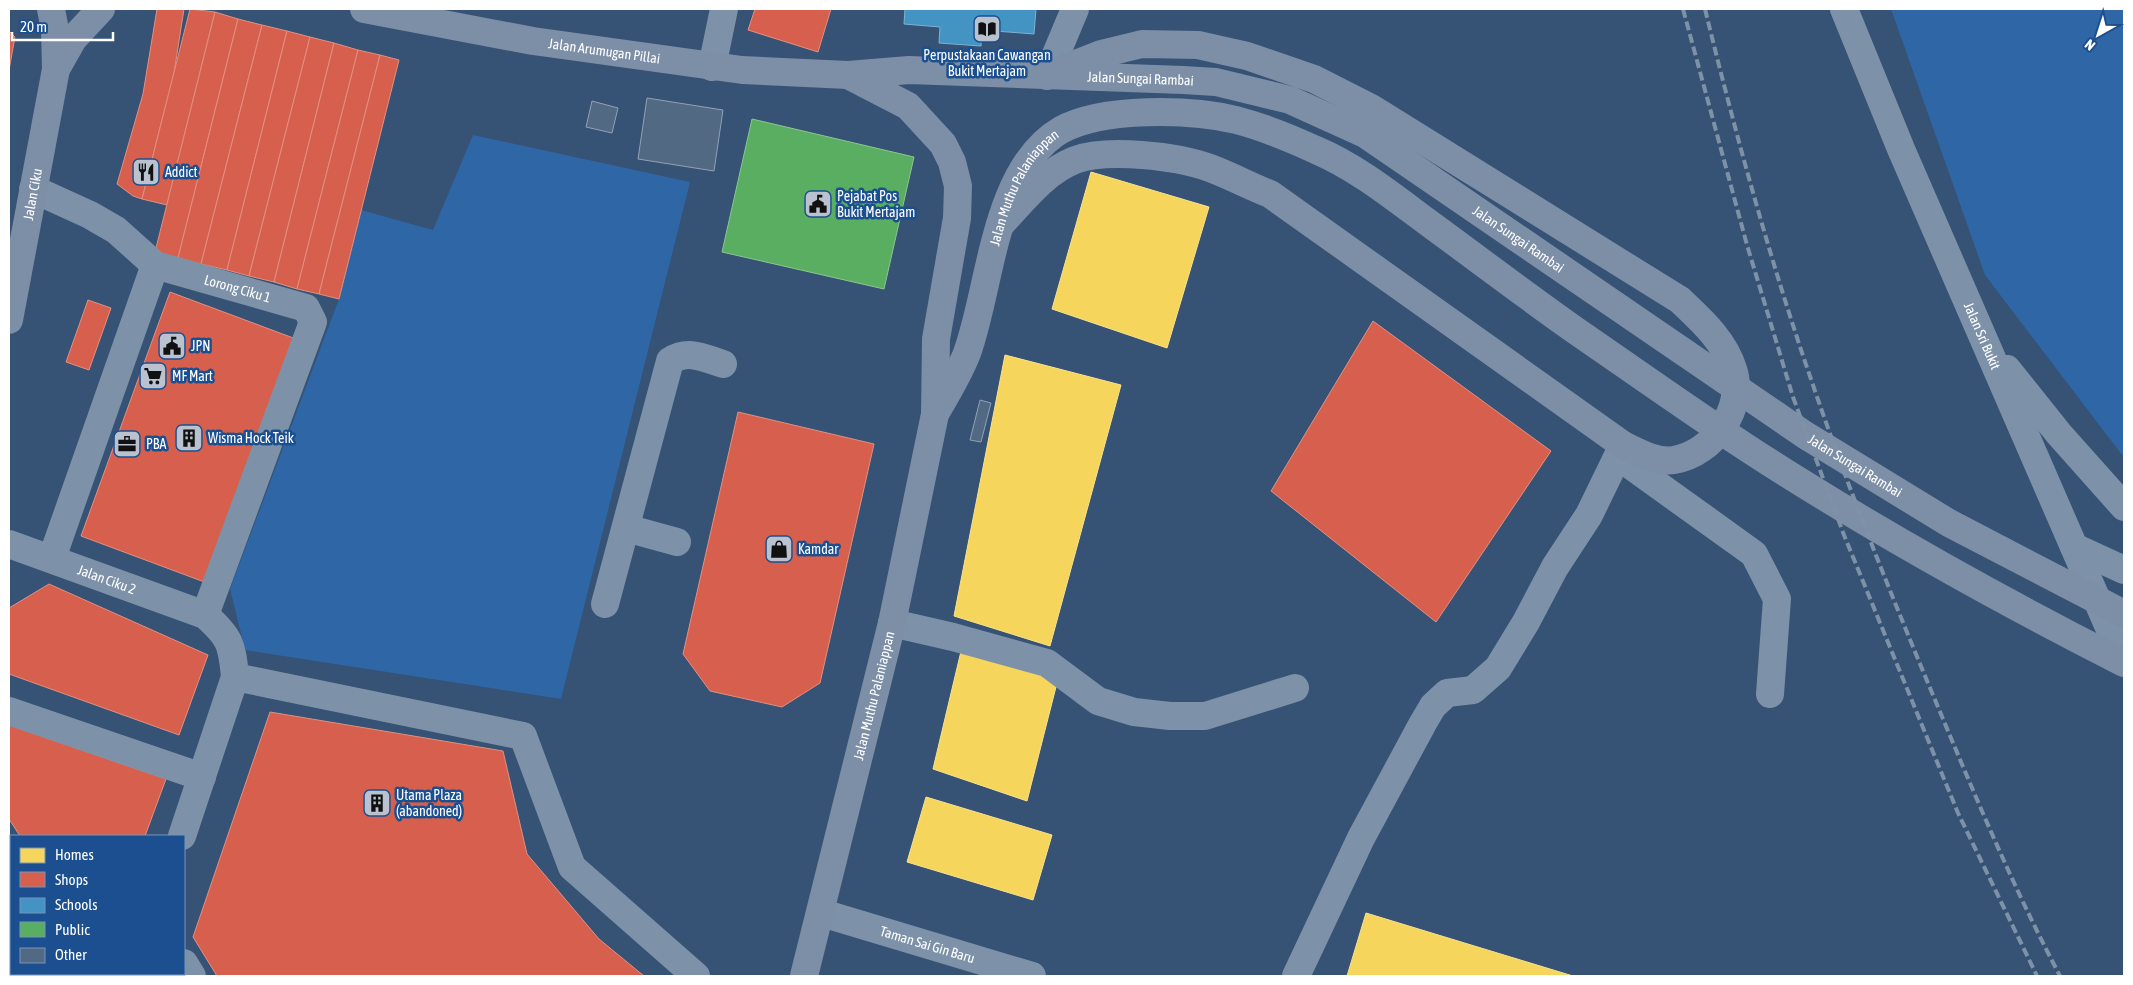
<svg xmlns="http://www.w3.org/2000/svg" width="2133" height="985" viewBox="0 0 2133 985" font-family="'Asap Condensed',sans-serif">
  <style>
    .green { fill: #2f66a5 }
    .homes { fill: #f6d55c; stroke: #f9e28d }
    .shops { fill: #d6604d; stroke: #e29082 }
    .schools { fill: #4393c3; stroke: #7bb3d5 }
    .public { fill: #5aae61; stroke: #8cc690 }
    .building { fill: #526984; stroke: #92a2b6 }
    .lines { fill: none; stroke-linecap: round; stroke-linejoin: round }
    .minor { stroke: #7d92a8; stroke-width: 28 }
    .major { stroke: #7d8ea7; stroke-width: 28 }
    .rail { stroke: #7e92a7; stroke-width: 4; stroke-dasharray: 9 4; stroke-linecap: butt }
    .labels { text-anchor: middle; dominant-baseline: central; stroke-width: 5; stroke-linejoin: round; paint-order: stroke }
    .street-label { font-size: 14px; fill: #fff; stroke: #1b4f8f }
    .poi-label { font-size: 14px; fill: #fff; stroke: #1b4f8f; text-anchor: start }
  </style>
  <rect width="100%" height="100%" fill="#365274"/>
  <g class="green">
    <path d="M1891,9H2124V452L2122,455L1985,275Z"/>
    <path d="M473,135L690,182L561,699L245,650L230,589L339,299L361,210L433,230Z"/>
  </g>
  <g class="homes">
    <path d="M1091,172L1209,207L1167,348L1052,309Z"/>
    <path d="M1005,355L1121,385L1050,646L954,616Z"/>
    <path d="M962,647L1058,679L1027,801L933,769Z"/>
    <path d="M926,797L1052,835L1033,900L907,862Z"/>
    <path d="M1366,913L1573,976H1347Z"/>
  </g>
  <g class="shops">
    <path d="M157,9H184L174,73L142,199L133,196L117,184L143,94Z"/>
    <path d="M190,9L215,12L167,205L142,199Z"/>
    <path d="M755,9H831L818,52L748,30Z"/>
    <path d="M215,12L238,19L178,258L155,252Z"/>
    <path d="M238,19L262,25L201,264L178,258Z"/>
    <path d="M262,25L287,31L227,270L201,264Z"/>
    <path d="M9,31L15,37L9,70Z"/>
    <path d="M287,31L310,37L249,276L227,270Z"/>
    <path d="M310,37L334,43L274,282L249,276Z"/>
    <path d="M334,43L358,50L297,289L274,282Z"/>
    <path d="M358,50L380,55L319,294L297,289Z"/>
    <path d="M380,55L399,60L339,299L319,294Z"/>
    <path d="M170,292L296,339L207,583L81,536Z"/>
    <path d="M88,300L111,308L89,370L66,362Z"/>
    <path d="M1373,321L1551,451L1436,622L1271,491Z"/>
    <path d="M738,412L874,444L820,683L782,707L710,691L683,654Z"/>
    <path d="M49,584L208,655L179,735L9,674V608Z"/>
    <path d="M270,712L503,751L527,854L599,939L644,976H217L193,937Z"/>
    <path d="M9,725L166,779L145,836H20L9,819Z"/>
    <path d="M9,930L11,931V974H124L131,976H9Z"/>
  </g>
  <path class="schools" d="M905,9H1036L1034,34L982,30L981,46L939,43L940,27L904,24Z"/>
  <path class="public" d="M752,119L914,157L884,289L722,252Z"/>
  <g class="building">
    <path d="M647,98L723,110L714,171L638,159Z"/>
    <path d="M592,101L618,108L612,133L586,127Z"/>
    <path d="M980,400L991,403L981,442L970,440Z"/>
  </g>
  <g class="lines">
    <g class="minor">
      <path id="s1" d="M1844,9L1901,149L2124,662"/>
      <path d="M712,67L724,9"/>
      <path d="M1047,76L1075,9"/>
      <path id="s2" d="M33,189L90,215L116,230L155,265L306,308L313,322L205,615"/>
      <path d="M2007,369L2059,434L2124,507"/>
      <path d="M1619,457L1754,554L1777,599L1770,694"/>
      <path d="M626,528L677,542"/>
      <path id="s3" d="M9,544L205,615C230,637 232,644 235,677L182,836"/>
      <path d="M2074,547L2124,570"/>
      <path d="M52,558L155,265"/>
      <path d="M605,604L670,361C688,349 704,358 723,364"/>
      <path d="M892,623L953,637L1047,663L1098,701L1134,712L1170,716H1205L1295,688"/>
      <path d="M235,677L523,736L572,867L696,976"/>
      <path d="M9,711L202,777"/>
      <path d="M9,870L11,871"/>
      <path id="s4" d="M822,913L1032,976"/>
      <path d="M184,963L192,976"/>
      <path d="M1296,976L1361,838L1423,723L1433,706L1447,693L1473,690L1498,668L1526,622L1555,567L1589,515L1623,445"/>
    </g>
    <g class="major">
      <path id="s5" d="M364,9L533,41L742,70L848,75L909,70L1183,80L1216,82L1290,100L1365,134L1805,435L1949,523L2124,614"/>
      <path d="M56,69L73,39L101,9"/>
      <path d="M1000,225C1022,202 1044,172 1075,160C1107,148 1177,156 1210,168C1231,176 1250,186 1270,194L1623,445C1638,452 1657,463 1674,460C1713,454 1746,407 1733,369C1724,340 1701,320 1680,300L1371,108L1314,79L1247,56L1198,45L1142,44L1101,54L1058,71"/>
      <path id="s6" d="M9,320L56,69L55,30L51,9"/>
      <path id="s7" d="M935,414C946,395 959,374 967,353C991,287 994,169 1061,130C1103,107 1190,109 1236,120C1263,127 1290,138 1316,150C1356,167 1391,195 1426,221C1478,259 1529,298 1582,335C1656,386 1730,439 1807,486C1910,550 2016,608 2124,663"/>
      <path id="s8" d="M804,976L892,623L935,414L936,339L957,218L958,186L952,162L943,144L908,106L848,75"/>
    </g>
    <g class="rail">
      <path d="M1683,9L1747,245L1793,397L1844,535L1958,813L2037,976"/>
      <path d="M1705,9C1736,136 1771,264 1814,388C1851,496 1894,602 1938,707C1976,798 2014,889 2060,976"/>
    </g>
  </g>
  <defs>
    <g id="library-square" transform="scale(1.4375)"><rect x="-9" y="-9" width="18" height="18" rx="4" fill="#b9c2ce" stroke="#1b4f8f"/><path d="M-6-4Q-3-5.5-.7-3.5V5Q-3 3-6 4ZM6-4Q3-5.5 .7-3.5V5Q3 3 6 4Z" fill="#111"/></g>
    <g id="restaurant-square" transform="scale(1.4375)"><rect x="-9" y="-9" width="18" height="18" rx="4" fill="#b9c2ce" stroke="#1b4f8f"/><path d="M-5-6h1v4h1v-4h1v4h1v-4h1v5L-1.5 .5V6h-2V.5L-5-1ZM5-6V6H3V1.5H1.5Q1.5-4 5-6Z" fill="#111"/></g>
    <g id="civic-square" transform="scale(1.4375)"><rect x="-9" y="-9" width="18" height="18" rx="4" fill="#b9c2ce" stroke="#1b4f8f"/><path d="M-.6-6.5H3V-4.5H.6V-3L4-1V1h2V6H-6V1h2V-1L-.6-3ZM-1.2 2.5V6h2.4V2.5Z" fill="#111"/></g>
    <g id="supermarket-square" transform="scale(1.4375)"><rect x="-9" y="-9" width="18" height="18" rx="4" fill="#b9c2ce" stroke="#1b4f8f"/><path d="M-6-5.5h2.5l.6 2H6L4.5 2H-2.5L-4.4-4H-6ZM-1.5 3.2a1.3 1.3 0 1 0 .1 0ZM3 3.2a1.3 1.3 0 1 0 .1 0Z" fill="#111"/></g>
    <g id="building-square" transform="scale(1.4375)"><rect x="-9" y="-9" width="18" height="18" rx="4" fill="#b9c2ce" stroke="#1b4f8f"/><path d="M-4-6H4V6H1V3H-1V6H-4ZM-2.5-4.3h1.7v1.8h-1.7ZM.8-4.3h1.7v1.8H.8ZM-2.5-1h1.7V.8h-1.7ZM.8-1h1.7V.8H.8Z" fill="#111"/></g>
    <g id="office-square" transform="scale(1.4375)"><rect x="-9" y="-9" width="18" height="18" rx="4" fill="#b9c2ce" stroke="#1b4f8f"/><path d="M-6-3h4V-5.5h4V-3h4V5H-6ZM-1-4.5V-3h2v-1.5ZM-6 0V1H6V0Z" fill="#111"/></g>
    <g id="shop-square" transform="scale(1.4375)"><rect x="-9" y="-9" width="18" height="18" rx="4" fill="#b9c2ce" stroke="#1b4f8f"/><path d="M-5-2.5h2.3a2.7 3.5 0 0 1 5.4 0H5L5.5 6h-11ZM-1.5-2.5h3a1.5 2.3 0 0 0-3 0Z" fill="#111"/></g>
  </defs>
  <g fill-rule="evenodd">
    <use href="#library-square" x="987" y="29"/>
    <use href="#restaurant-square" x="146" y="172"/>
    <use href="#civic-square" x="818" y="204"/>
    <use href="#civic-square" x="172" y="346"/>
    <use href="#supermarket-square" x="153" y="376"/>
    <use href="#building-square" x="189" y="438"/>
    <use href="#office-square" x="127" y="444"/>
    <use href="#shop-square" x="779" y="549"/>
    <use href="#building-square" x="377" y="803"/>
  </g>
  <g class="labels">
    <g class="street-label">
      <text stroke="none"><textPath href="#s5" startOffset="244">Jalan Arumugan Pillai</textPath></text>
      <text stroke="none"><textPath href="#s5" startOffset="782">Jalan Sungai Rambai</textPath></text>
      <text stroke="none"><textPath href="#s7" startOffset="246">Jalan Muthu Palaniappan</textPath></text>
      <text stroke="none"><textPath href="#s6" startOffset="128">Jalan Ciku</textPath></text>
      <text stroke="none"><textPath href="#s5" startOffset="1202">Jalan Sungai Rambai</textPath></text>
      <text stroke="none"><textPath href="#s2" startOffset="231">Lorong Ciku 1</textPath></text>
      <text stroke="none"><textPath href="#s1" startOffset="355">Jalan Sri Bukit</textPath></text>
      <text stroke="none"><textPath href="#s5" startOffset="1608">Jalan Sungai Rambai</textPath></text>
      <text stroke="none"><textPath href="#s3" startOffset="104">Jalan Ciku 2</textPath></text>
      <text stroke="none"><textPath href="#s8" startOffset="289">Jalan Muthu Palaniappan</textPath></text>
      <text stroke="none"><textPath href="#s4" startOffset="110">Taman Sai Gin Baru</textPath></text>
    </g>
    <g class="poi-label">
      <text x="987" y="55" text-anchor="middle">Perpustakaan Cawangan<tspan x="987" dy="16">Bukit Mertajam</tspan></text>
      <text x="165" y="172">Addict</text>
      <text x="837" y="196">Pejabat Pos<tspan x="837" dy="16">Bukit Mertajam</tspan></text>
      <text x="191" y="346">JPN</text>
      <text x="172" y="376">MF Mart</text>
      <text x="208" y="438">Wisma Hock Teik</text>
      <text x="146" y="444">PBA</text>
      <text x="798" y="549">Kamdar</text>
      <text x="396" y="795">Utama Plaza<tspan x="396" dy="16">(abandoned)</tspan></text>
    </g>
  </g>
  <rect width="2133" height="985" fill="none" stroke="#ffffff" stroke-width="20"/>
  <rect x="10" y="835" width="175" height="140" fill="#1b4f8f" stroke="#7695bc"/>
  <rect x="20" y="848" width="25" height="15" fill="#f6d55c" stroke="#7695bc"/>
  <text x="55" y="860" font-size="15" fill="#ffffff">Homes</text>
  <rect x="20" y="872" width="25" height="15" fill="#d6604d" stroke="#7695bc"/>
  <text x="55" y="885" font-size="15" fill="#ffffff">Shops</text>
  <rect x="20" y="898" width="25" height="15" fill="#4393c3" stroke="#7695bc"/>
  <text x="55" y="910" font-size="15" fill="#ffffff">Schools</text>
  <rect x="20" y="922" width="25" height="15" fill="#5aae61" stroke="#7695bc"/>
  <text x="55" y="935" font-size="15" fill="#ffffff">Public</text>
  <rect x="20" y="948" width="25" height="15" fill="#526984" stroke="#7695bc"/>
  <text x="55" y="960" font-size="15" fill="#ffffff">Other</text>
  <g transform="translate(2098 35) rotate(219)" stroke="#1b4f8f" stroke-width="4" paint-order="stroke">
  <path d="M0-4L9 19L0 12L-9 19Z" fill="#ffffff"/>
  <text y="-8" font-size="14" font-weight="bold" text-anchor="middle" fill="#ffffff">N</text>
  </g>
  <path d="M12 32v8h101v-8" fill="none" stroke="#ffffff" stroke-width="2.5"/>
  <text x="20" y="32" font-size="15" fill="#ffffff" stroke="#1b4f8f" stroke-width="4" paint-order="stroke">20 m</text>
</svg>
